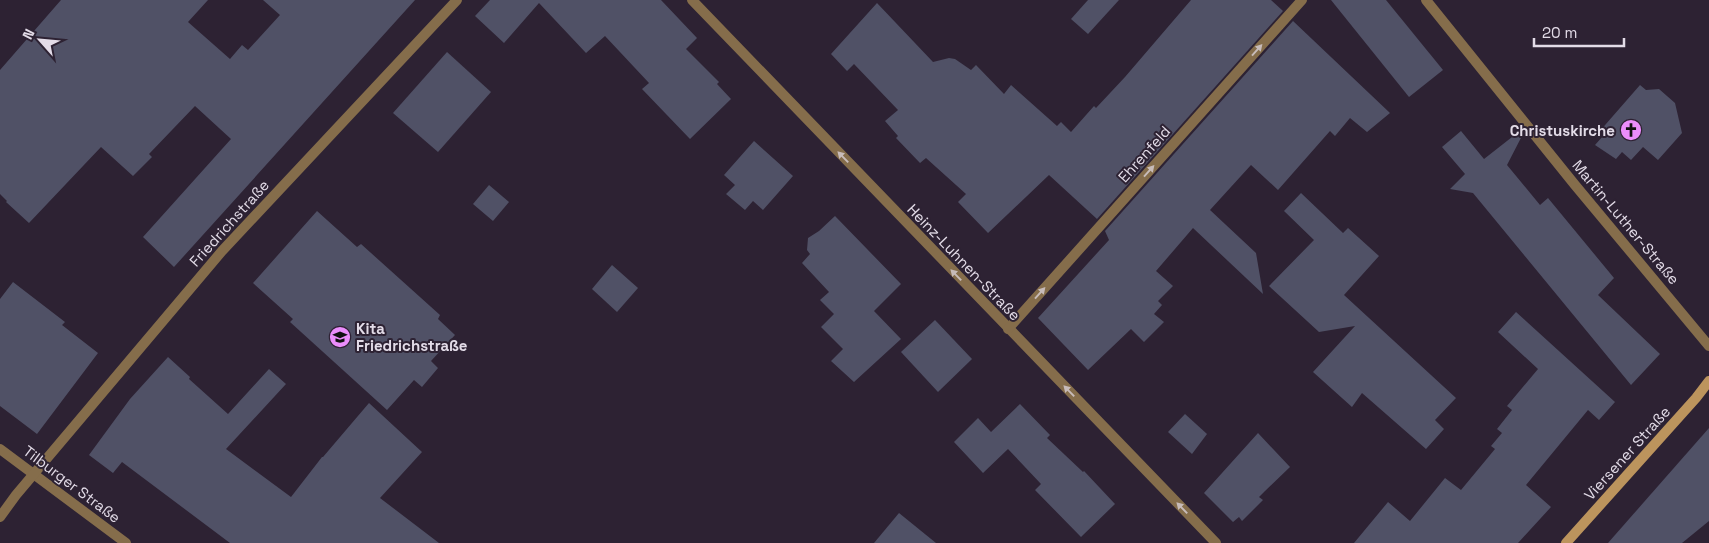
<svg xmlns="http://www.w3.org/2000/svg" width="1709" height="543" viewBox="0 0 1709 543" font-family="'Space Grotesk',sans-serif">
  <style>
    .building { fill: #505166 }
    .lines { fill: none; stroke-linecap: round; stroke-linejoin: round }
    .street { stroke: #856d4b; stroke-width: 10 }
    .secondary { stroke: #bc945d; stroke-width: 10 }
    .oneway { fill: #c7bbb9 }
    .labels { text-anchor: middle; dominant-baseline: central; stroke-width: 4; stroke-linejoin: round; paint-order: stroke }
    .poi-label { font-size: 15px; font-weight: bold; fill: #e3dce8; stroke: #2d2233; text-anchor: end }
    .street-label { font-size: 15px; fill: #e3dce8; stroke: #2d2233 }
  </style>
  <rect width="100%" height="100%" fill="#2d2233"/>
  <g class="building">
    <path d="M61,0H208L188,22L230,59L242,45L248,50L280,15L263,0H415L174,267L143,237L231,139L195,106L149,154L152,157L133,176L101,147L29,223L6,202L7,201L0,194V70Z"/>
    <path d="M490,0H661L697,38L686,49L719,82L717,84L731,99L690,139L642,89L649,83L605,36L586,53L539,3L504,43L475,16Z"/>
    <path d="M1088,0H1119L1088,34L1071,19Z"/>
    <path d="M1191,0H1271L1283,11L1097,219L1049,175L988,233L958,202L966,194L926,158L920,163L896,138L898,136L885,121L898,110L854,64L847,71L831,54L877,3L933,62L949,58L955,59L971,70L976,65L1004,94L1011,85L1057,126L1061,122L1071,132L1094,106L1096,108L1125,77Z"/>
    <path d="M1331,0H1386L1443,70L1409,97Z"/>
    <path d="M1293,21L1390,113L1367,132L1350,118L1335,136L1330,131L1278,190L1251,165L1210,210L1256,253L1263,294L1193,228L1156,271L1173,286L1158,301L1162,305L1154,314L1164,322L1144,342L1131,329L1088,370L1038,318L1109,240L1105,231Z"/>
    <path d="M447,52L491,92L438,152L393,113Z"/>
    <path d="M1640,85L1646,90L1659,89L1675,103L1682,133L1658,160L1643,147L1631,160L1622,152L1616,159L1595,145L1603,136L1599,132Z"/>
    <path d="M1521,130L1524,132L1507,165L1540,205L1548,198L1614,278L1598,295L1660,354L1631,385L1473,193L1450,189L1465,174L1442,147L1461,131L1484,159Z"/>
    <path d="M754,141L793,176L763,210L753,201L745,210L726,194L735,185L724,175Z"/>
    <path d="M489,185L509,202L493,221L473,204Z"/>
    <path d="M1301,193L1343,233L1348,228L1379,256L1344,295L1456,398L1435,420L1444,429L1426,449L1362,393L1352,407L1313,372L1355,326L1319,332L1269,286L1314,240L1284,211Z"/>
    <path d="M317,211L357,247L361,244L440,315L438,319L455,335L431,361L438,368L422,387L414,380L387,410L290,322L293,319L253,283Z"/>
    <path d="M835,216L901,284L874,311L901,339L854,382L831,361L843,349L821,327L834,314L820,300L829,292L802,263L810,254L807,250L808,238L819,231Z"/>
    <path d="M612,265L638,288L617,312L592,289Z"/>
    <path d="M13,282L65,322L62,325L98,353L37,434L0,406V299Z"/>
    <path d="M1516,312L1615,402L1599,420L1588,410L1526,485L1551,507L1518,543H1354L1388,502L1410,521L1445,478L1461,490L1495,449L1491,446L1502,433L1497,429L1512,410L1507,406L1538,369L1498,332Z"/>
    <path d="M935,320L972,359L938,392L901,352Z"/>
    <path d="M168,357L190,377L189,379L228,414L269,369L286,384L226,449L291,497L322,457H323L369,403L422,452L380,498L439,543H230L122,462L113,473L89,455L130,399Z"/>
    <path d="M1020,404L1050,435L1047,438L1083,472L1084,471L1115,504L1081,537L1035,490L1041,484L1008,449L983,473L954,442L978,418L991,432Z"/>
    <path d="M1185,414L1207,434L1192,454L1168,432Z"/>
    <path d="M1709,428V521L1682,543H1608Z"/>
    <path d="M1258,433L1290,467L1265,491L1259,497L1263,500L1242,521L1239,517L1233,522L1204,493Z"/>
    <path d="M899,513L936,543H874Z"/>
  </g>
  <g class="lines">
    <g class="street">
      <path d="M692,0L1216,543"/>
      <path d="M1426,0L1575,185L1709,346"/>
      <path d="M1008,329L1302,0"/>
      <path d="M0,449L126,543"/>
      <path d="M0,517L16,495L222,251L457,0"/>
    </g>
    <path class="secondary" d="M1566,543L1696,398L1709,381"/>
  </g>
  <defs><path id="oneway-solid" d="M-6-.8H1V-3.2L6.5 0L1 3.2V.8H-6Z" transform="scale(1.25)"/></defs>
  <g class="oneway">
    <use href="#oneway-solid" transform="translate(1257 50) rotate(-48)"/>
    <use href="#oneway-solid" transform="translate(843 157) rotate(-134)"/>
    <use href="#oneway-solid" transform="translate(1149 171) rotate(-48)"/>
    <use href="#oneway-solid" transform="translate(956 275) rotate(-134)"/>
    <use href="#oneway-solid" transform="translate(1040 293) rotate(-48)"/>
    <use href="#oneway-solid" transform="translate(1069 391) rotate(-134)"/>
    <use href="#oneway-solid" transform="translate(1182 508) rotate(-134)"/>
  </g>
  <defs>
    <g id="church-disc" transform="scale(1.125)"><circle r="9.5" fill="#eb8dfb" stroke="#2d2233"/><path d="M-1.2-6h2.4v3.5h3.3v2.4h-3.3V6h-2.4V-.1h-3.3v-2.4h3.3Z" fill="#111"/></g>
    <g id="school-disc" transform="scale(1.125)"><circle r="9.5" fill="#eb8dfb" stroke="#2d2233"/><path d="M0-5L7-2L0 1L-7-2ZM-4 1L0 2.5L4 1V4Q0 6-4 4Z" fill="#111"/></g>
  </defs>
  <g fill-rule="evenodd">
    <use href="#church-disc" x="1631" y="130"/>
    <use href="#school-disc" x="340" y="337"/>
  </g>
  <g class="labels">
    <g class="poi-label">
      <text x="1615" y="130">Christuskirche</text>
      <text x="356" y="328" text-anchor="start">Kita<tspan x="356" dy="17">Friedrichstraße</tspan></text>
    </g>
    <g class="street-label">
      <text transform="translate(1144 154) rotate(-48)">Ehrenfeld</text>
      <text transform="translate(1626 222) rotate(50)">Martin-Luther-Straße</text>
      <text transform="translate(229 223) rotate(-48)">Friedrichstraße</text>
      <text transform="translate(964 262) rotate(46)">Heinz-Luhnen-Straße</text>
      <text transform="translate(1627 453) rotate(-48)">Viersener Straße</text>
      <text transform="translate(72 484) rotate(37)">Tilburger Straße</text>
    </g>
  </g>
  <g transform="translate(40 40) rotate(297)" stroke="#2d2233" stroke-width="4" paint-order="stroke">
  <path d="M0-4L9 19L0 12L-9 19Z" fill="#e3dce8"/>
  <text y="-8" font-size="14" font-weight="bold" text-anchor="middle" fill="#e3dce8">N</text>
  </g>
  <path d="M1534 38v8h90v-8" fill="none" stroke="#e3dce8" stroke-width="2.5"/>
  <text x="1542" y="38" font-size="15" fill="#e3dce8" stroke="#2d2233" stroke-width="4" paint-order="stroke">20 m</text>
</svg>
